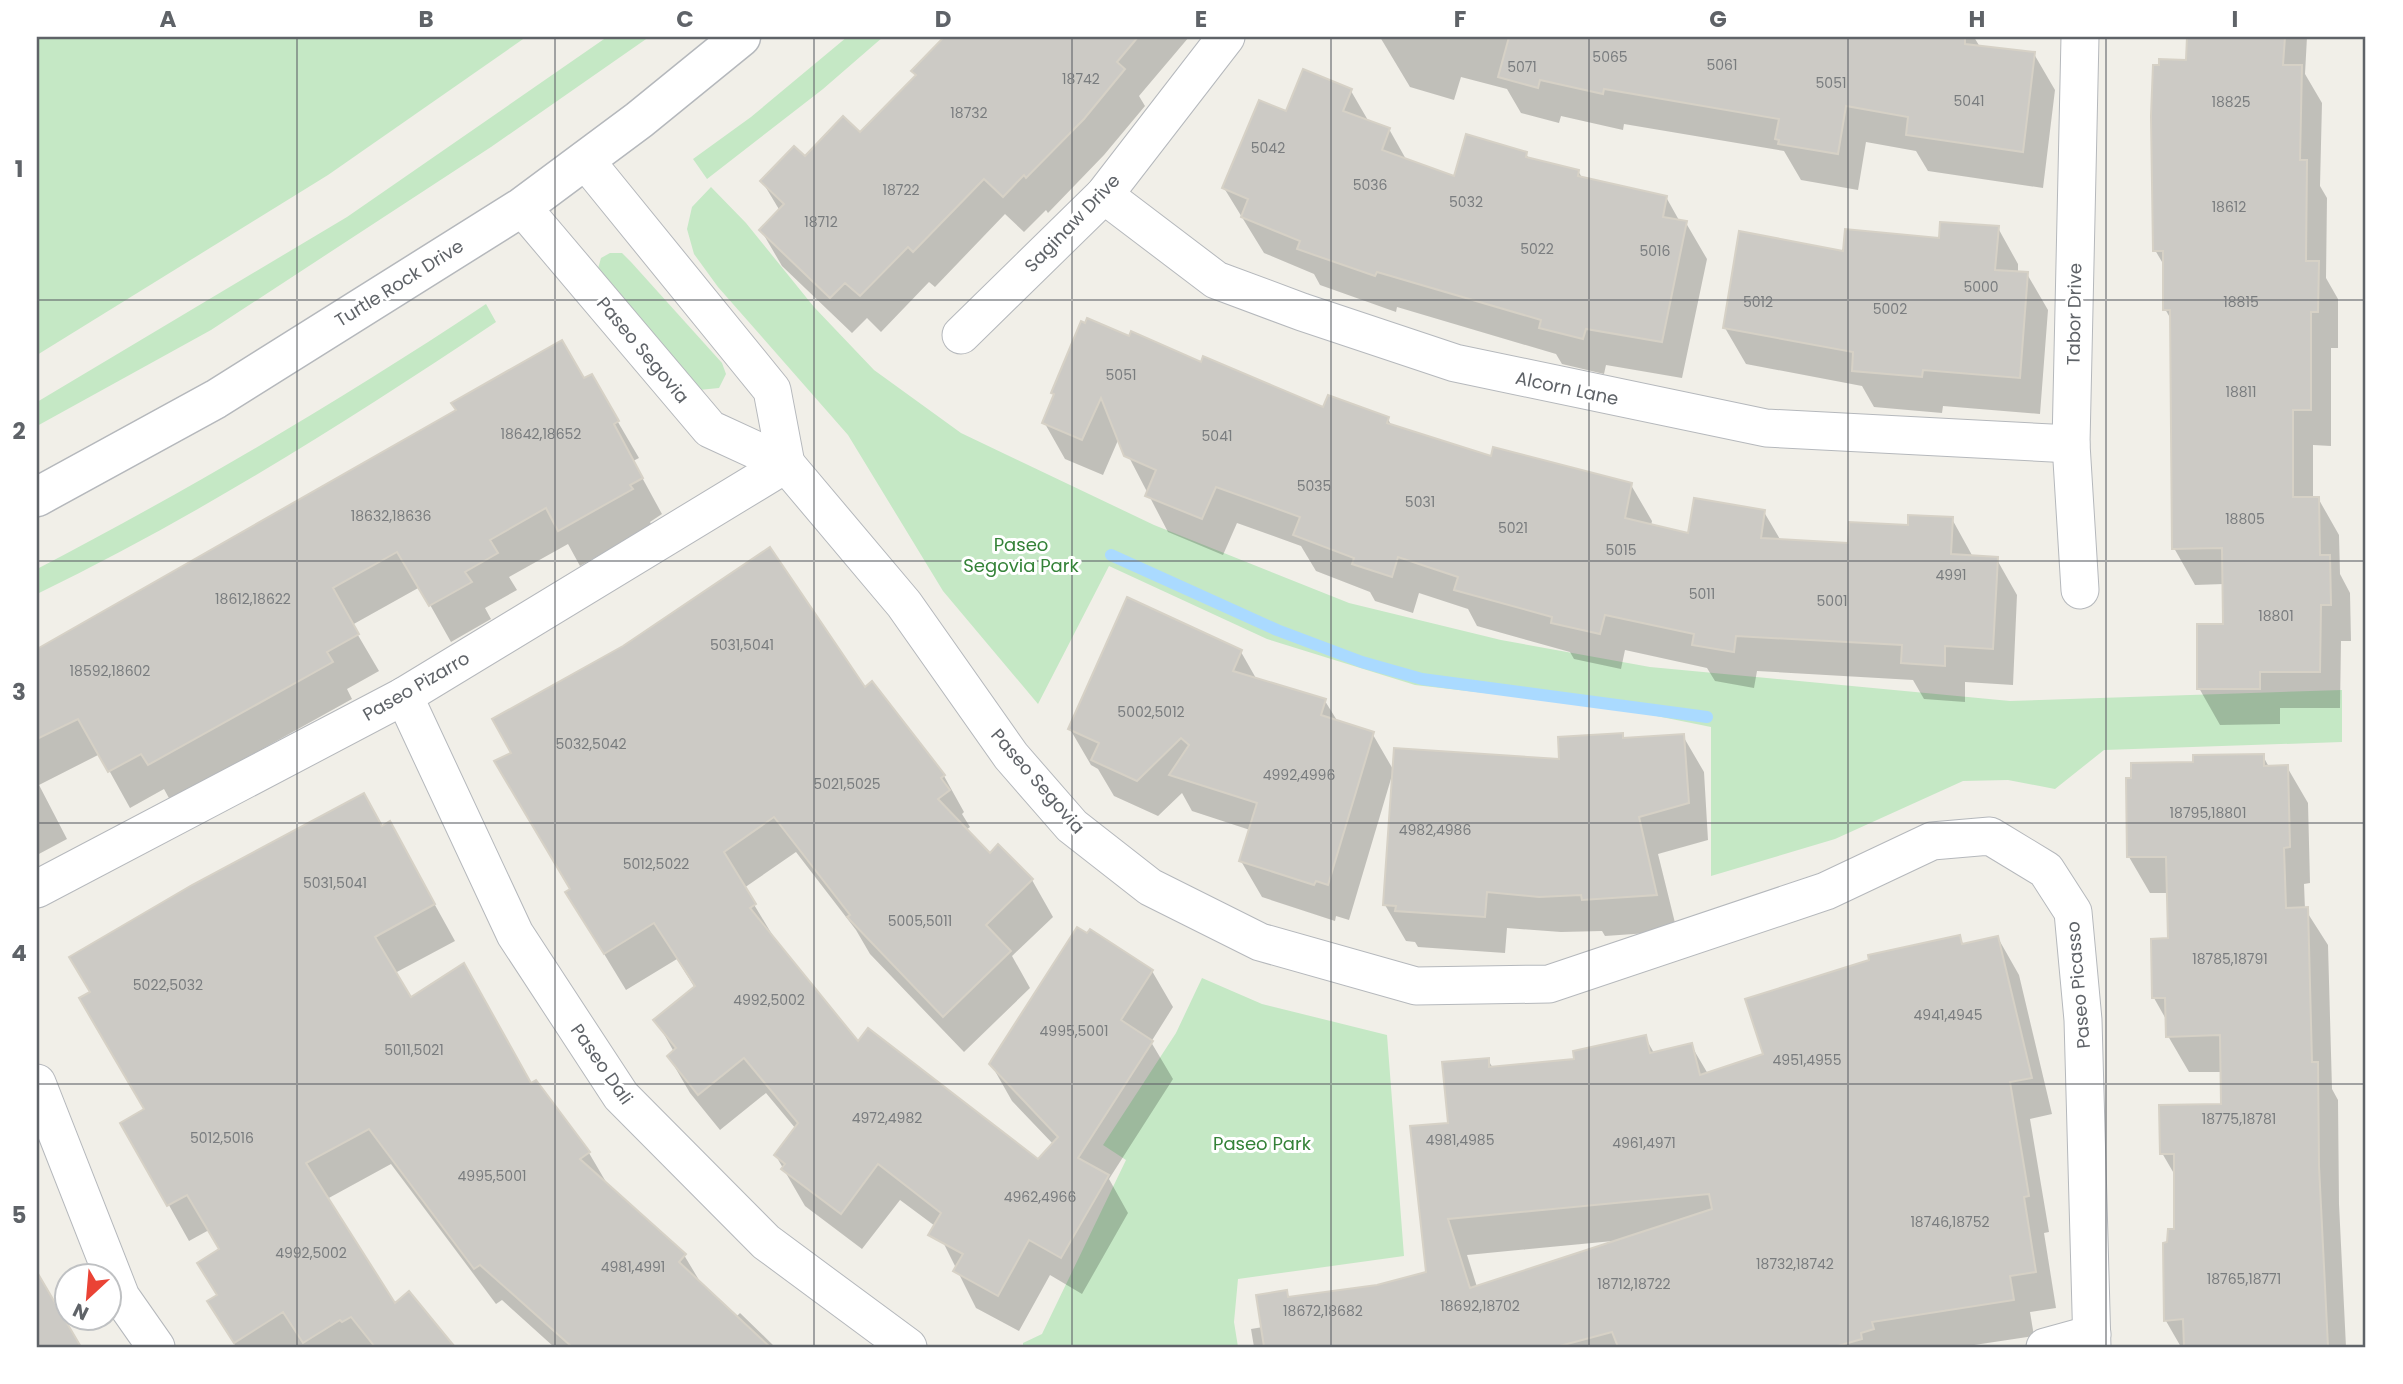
<svg xmlns="http://www.w3.org/2000/svg" width="2403" height="1384" viewBox="0 0 2403 1384" font-family="Poppins,sans-serif">
  <style>
    .green { fill: #c5e8c5 }
    .shadow { fill: #0003; fill-rule: evenodd }
    .lines { fill: none; stroke-linecap: round; stroke-linejoin: round }
    .stream { stroke: #aadaff; stroke-width: 12 }
    .building { fill: #cccac5; stroke: #d6d1c6; stroke-width: 2; fill-rule: evenodd }
    .minor-casing { stroke: #b5b8bc; stroke-width: 39 }
    .tertiary-casing { stroke: #b5b8bc; stroke-width: 41 }
    .minor { stroke: #fff; stroke-width: 37 }
    .tertiary { stroke: #fff; stroke-width: 38 }
    .grid { fill: none; stroke: #5f6368; stroke-width: 2; stroke-opacity: 0.55 }
    .labels { text-anchor: middle; dominant-baseline: central; stroke-width: 6; stroke-linejoin: round; paint-order: stroke }
    .number-label { font-size: 14px; fill: #7a7d7f }
    .street-label { font-size: 18px; fill: #5f6368; stroke: #fff }
    .park-label { font-size: 18px; fill: #348238; stroke: #fff }
    .neatline { fill: none; stroke: #5f6368; stroke-width: 2.5 }
    .grid-label { font-size: 23px; text-anchor: middle; font-weight: bold; fill: #5f6368 }
  </style>
  <rect width="100%" height="100%" fill="#f1efe8"/>
  <g class="green">
    <path d="M37,37H526L328,175L37,355Z"/>
    <path d="M607,37H649L491,147L211,330L37,426V402L347,217Z"/>
    <path d="M847,37H883L823,89L707,179L693,159L751,117Z"/>
    <path d="M711,187L746,223L814,307L874,370L961,433L1154,525L1349,603L1501,640L1650,667L2010,701L2342,690V742L2104,750L2055,789L2008,780L1963,781L1835,839L1711,876V727L1617,708L1415,685L1267,639L1109,566L1038,704L943,591L848,435L718,287L694,254L687,229L692,207Z"/>
    <path d="M610,253H622L631,262L722,363L726,374L719,388L699,390L597,272L601,258Z"/>
    <path d="M486,304L496,322C348,421 198,516 37,594V569C192,488 340,401 486,304Z"/>
    <path d="M1202,978L1262,1004L1387,1035L1404,1256L1238,1279L1234,1322L1238,1347H1023V1343L1042,1334L1126,1160L1103,1145L1176,1033Z"/>
  </g>
  <g class="shadow">
    <path d="M946,37H965L968,40L971,37H1189L1139,96L1145,106L1104,155L1048,213L1046,210L1024,232L1005,214L935,287L929,282L881,332L867,318L852,333L782,266L761,230L780,211L762,181L805,158L860,135L917,76L914,71Z"/>
    <path d="M1380,37H1974L1980,47L2034,54L2055,90L2043,188L1928,171L1916,151L1866,142L1858,190L1801,180L1784,151L1624,124L1623,130L1561,116L1559,123L1521,113L1507,89L1461,77L1454,100L1410,87Z"/>
    <path d="M2189,37H2307L2305,74L2322,103L2320,186L2327,198L2326,278L2338,299V348H2331V446L2313,445V499L2318,498L2339,535L2340,574L2350,593L2351,641H2341L2340,708H2280V724L2220,725L2199,688L2225,626L2224,584L2195,585L2174,548L2172,321L2165,309V267L2155,250V226L2152,220L2155,66L2188,61Z"/>
    <path d="M1351,91L1369,122L1389,129L1407,161L1455,179L1526,154L1530,160L1578,171L1583,179L1666,197L1680,222L1686,223L1707,259L1682,378L1606,365L1604,374L1562,364L1556,354L1397,307L1396,312L1320,285L1314,274L1264,253L1224,188L1287,113Z"/>
    <path d="M1998,228L2018,264V273L2027,274L2048,310L2040,414L1943,406L1942,413L1874,407L1862,386L1746,364L1725,328L1844,253L1940,240Z"/>
    <path d="M1202,364L1324,409L1388,419L1392,427L1492,458L1631,485L1652,521L1651,526L1690,535L1764,512L1781,541L1850,545L1910,527L1952,519L1973,557L1996,558L2017,595L2013,685L1965,682V702L1924,699L1913,680L1757,671L1754,688L1715,681L1707,668L1625,650L1621,669L1574,659L1570,652L1477,626L1468,609L1419,593L1413,613L1375,601L1370,592L1316,571L1301,546L1237,523L1223,555L1168,532L1119,438L1103,475L1065,459L1044,422L1055,397L1053,393Z"/>
    <path d="M591,376L639,458L633,461L662,514L650,522L652,526L580,566L568,544L509,577L517,590L485,608L491,619L451,642L420,587L352,625L379,671L347,689L352,699L170,800L164,789L130,808L100,754L39,785L67,839L37,855V650L458,411Z"/>
    <path d="M1241,652L1257,680L1325,701L1338,722L1372,733L1394,771L1561,761L1560,739L1683,736L1704,772L1708,840L1658,854L1677,931L1605,936L1602,931L1561,932L1507,928L1505,953L1418,947L1415,942L1406,941L1385,905L1393,772L1349,920L1336,916L1335,921L1262,897L1241,861L1250,830L1192,811L1182,793L1158,816L1114,796L1098,769L1091,765L1070,729Z"/>
    <path d="M872,683L944,776L964,812L962,814L970,827L966,830L990,855L998,846L1032,880L1053,917L1012,956L1030,988L964,1052L870,954L856,930L796,852L744,888L776,941L858,1044L1039,1161L1054,1145L1012,1101L991,1064L1152,971L1173,1007L1151,1042L1173,1079L1109,1179L1128,1213L1082,1294L1050,1275L1019,1331L976,1308L935,1226L900,1200L862,1249L805,1206L776,1156L796,1129L766,1093L720,1130L690,1093L669,1057L674,1052L656,1020L695,988L677,959L626,990L567,893Z"/>
    <path d="M2263,756L2269,767H2287L2308,803L2310,883L2304,884L2305,909L2328,945L2332,1089L2338,1100L2339,1204L2346,1347H2181L2166,1321L2168,1244L2176,1231V1177L2162,1153L2222,1106V1072H2189L2168,1036L2167,1021L2154,998L2170,939L2169,893H2150L2129,857L2195,764Z"/>
    <path d="M382,828L410,860L455,941L395,973L411,1000L531,1086L589,1153L609,1187L684,1255L702,1285L736,1317L740,1313L775,1347H554L502,1300L496,1304L391,1164L327,1199L395,1305L409,1294L452,1347H236L209,1302L218,1296L221,1250L209,1230L189,1241L123,1123L146,1110Z"/>
    <path d="M1959,937L1964,946L1998,938L2019,975L2052,1114L2030,1119L2049,1232L2044,1233L2056,1308L2030,1312L2034,1336L1961,1347H1254L1251,1329L1263,1327L1286,1292L1290,1298L1378,1286L1428,1274L1449,1124L1488,1060L1493,1068L1576,1061L1645,1037L1654,1053L1691,1045L1708,1074L1766,1055ZM1613,1241L1477,1287L1467,1255Z"/>
    <path d="M40,1281L79,1347H37V1282Z"/>
  </g>
  <g class="lines">
    <path class="stream" d="M1111,555L1277,630L1362,662L1422,679L1707,717"/>
  </g>
  <g class="building">
    <path d="M944,37H1138L1117,62L1125,69L1084,119L1026,178L1024,175L1003,197L984,179L913,252L908,247L860,296L845,283L830,298L759,230L784,204L760,181L794,146L805,156L843,116L860,132L916,75L911,71Z"/>
    <path d="M1509,37H1965V44L2035,52L2023,152L1906,135L1908,117L1846,106L1838,154L1778,144L1779,140L1775,139L1779,119L1604,89L1603,94L1540,80L1538,88L1498,77Z"/>
    <path d="M2187,37H2285L2283,65H2302L2300,160H2307L2306,261H2319L2318,312H2311V410H2293V497H2319L2320,555H2330L2331,605H2321L2320,672H2260V689H2197V624H2223L2222,548L2172,549L2170,310H2163V251H2153L2151,116L2153,65H2159V59L2186,60Z"/>
    <path d="M1303,69L1352,89L1343,111L1390,128L1382,150L1454,176L1466,134L1527,152L1526,157L1579,170L1578,176L1667,196L1663,217L1687,221L1662,342L1586,329L1583,339L1539,328L1541,320L1377,272L1375,276L1297,249L1300,241L1241,217L1248,199L1222,188L1259,100L1286,111Z"/>
    <path d="M1940,222L1999,226L1995,270L2028,272L2020,378L1923,370L1922,377L1852,371L1853,352L1723,328L1739,231L1843,251L1845,229L1939,238Z"/>
    <path d="M1087,318L1129,336L1131,331L1201,362L1203,356L1323,407L1328,395L1389,417L1387,423L1491,456L1493,447L1632,483L1625,518L1688,533L1694,498L1765,510L1761,538L1848,543L1849,522L1908,525V515L1953,517L1951,554L1998,557L1993,649L1945,646V666L1901,663L1902,645L1736,636L1734,652L1692,645L1694,634L1605,615L1600,634L1551,623L1552,617L1454,590L1458,577L1398,557L1392,577L1352,564L1354,558L1293,535L1300,517L1216,487L1202,519L1145,496L1156,470L1124,456L1101,398L1082,440L1042,423L1054,394L1051,393L1081,321L1085,323Z"/>
    <path d="M562,340L584,378L592,374L619,421L614,424L643,478L630,485L633,489L558,531L546,508L490,540L498,553L465,572L472,582L429,606L397,552L333,588L359,634L327,652L333,662L148,765L141,754L108,772L78,719L37,739V649L456,410L451,403Z"/>
    <path d="M770,547L865,687L872,681L945,775L941,778L950,790L938,799L990,853L998,844L1033,879L986,925L1011,951L943,1017L847,917L850,915L774,817L724,852L756,904L750,908L858,1041L868,1028L1038,1159L1058,1137L989,1064L1077,927L1087,933L1090,929L1153,970L1121,1020L1153,1041L1078,1158L1109,1175L1061,1258L1029,1240L998,1296L953,1271L963,1254L928,1235L941,1213L878,1164L841,1214L781,1169L785,1164L774,1155L798,1123L744,1058L698,1095L667,1056L676,1048L653,1020L695,986L654,923L604,954L565,892L570,889L494,761L511,753L492,719L623,646Z"/>
    <path d="M1127,597L1242,650L1233,671L1326,699L1321,715L1374,732L1328,885L1316,881L1314,885L1239,861L1257,803L1169,775L1189,745L1181,738L1137,781L1091,760L1099,743L1068,729Z"/>
    <path d="M1623,733V738L1684,734L1689,803L1639,817L1657,895L1582,900L1581,895L1539,897L1487,892L1485,917L1395,911L1396,906L1383,905L1394,748L1559,759L1558,737Z"/>
    <path d="M2264,754V766L2288,765L2290,847L2284,848L2286,908L2308,907L2312,1062H2318L2319,1166L2328,1347H2184L2183,1319L2164,1321L2163,1243L2167,1242L2168,1229H2174V1154H2160L2159,1105L2221,1104L2220,1035L2166,1037L2165,998H2152L2151,939L2168,938L2166,857H2127L2126,778H2131V763L2193,762V755Z"/>
    <path d="M364,793L382,826L390,821L435,904L375,937L411,997L464,963L531,1083L536,1080L590,1152L580,1159L686,1254L679,1262L770,1347H572L480,1265L474,1269L369,1129L306,1163L395,1303L409,1291L455,1347H375L351,1317L342,1322L340,1320L303,1343L283,1312L234,1343L207,1301L217,1295L197,1263L219,1249L187,1195L167,1206L120,1123L144,1109L79,998L90,992L69,957L192,885Z"/>
    <path d="M1960,935L1962,944L1998,936L2032,1078L2010,1082L2029,1196L2024,1197L2036,1272L2010,1276L2014,1300L1872,1322L1874,1329L1861,1333L1862,1339L1834,1347H1618L1612,1332L1556,1347H1264L1256,1295L1287,1290L1288,1297L1377,1285L1426,1272L1410,1126L1448,1123L1442,1062L1489,1058V1067L1574,1059L1573,1051L1646,1035L1650,1053L1692,1043L1700,1075L1763,1054L1745,999L1869,960L1868,955ZM1709,1194L1712,1209L1470,1288L1448,1219Z"/>
    <path d="M37,1272L81,1347H37Z"/>
  </g>
  <g class="lines">
    <g class="minor-casing">
      <g id="minor">
        <path d="M585,160L772,390L786,464"/>
        <path d="M1104,195L1216,280L1302,312L1455,363L1766,428L2071,444"/>
        <path d="M522,207L710,429L786,464L904,604L1011,756L1072,826L1150,887L1260,942L1416,986L1549,984L1826,891L1932,841L1990,836L2046,870L2073,912L2083,1020L2092,1347"/>
        <path d="M961,335L1104,195L1226,37"/>
        <path d="M2080,590L2071,444L2080,37"/>
        <path d="M404,696L515,934L621,1096L766,1242L908,1347"/>
        <path d="M37,889L404,696L786,464"/>
        <path d="M37,1083L121,1297L156,1347"/>
        <path d="M2045,1347L2092,1334"/>
      </g>
    </g>
    <g class="tertiary-casing">
      <path id="tertiary" d="M37,497L216,399L522,207L639,120L741,37"/>
    </g>
    <use href="#minor" class="minor"/>
    <use href="#tertiary" class="tertiary"/>
  </g>
  <path class="grid" d="M297,37V1347M555,37V1347M814,37V1347M1072,37V1347M1331,37V1347M1589,37V1347M1848,37V1347M2106,37V1347M37,300H2366M37,561H2366M37,823H2366M37,1084H2366"/>
  <g class="labels">
    <g class="number-label">
      <text x="1610" y="57">5065</text>
      <text x="1722" y="65">5061</text>
      <text x="1522" y="67">5071</text>
      <text x="1081" y="79">18742</text>
      <text x="1831" y="83">5051</text>
      <text x="1969" y="101">5041</text>
      <text x="2231" y="102">18825</text>
      <text x="969" y="113">18732</text>
      <text x="1268" y="148">5042</text>
      <text x="1370" y="185">5036</text>
      <text x="901" y="190">18722</text>
      <text x="1466" y="202">5032</text>
      <text x="2229" y="207">18612</text>
      <text x="821" y="222">18712</text>
      <text x="1537" y="249">5022</text>
      <text x="1655" y="251">5016</text>
      <text x="1981" y="287">5000</text>
      <text x="1758" y="302">5012</text>
      <text x="2241" y="302">18815</text>
      <text x="1890" y="309">5002</text>
      <text x="1121" y="375">5051</text>
      <text x="2241" y="392">18811</text>
      <text x="541" y="434">18642,18652</text>
      <text x="1217" y="436">5041</text>
      <text x="1314" y="486">5035</text>
      <text x="1420" y="502">5031</text>
      <text x="391" y="516">18632,18636</text>
      <text x="2245" y="519">18805</text>
      <text x="1513" y="528">5021</text>
      <text x="1621" y="550">5015</text>
      <text x="1951" y="575">4991</text>
      <text x="1702" y="594">5011</text>
      <text x="253" y="599">18612,18622</text>
      <text x="1832" y="601">5001</text>
      <text x="2276" y="616">18801</text>
      <text x="742" y="645">5031,5041</text>
      <text x="110" y="671">18592,18602</text>
      <text x="1151" y="712">5002,5012</text>
      <text x="591" y="744">5032,5042</text>
      <text x="1299" y="775">4992,4996</text>
      <text x="847" y="784">5021,5025</text>
      <text x="2208" y="813">18795,18801</text>
      <text x="1435" y="830">4982,4986</text>
      <text x="656" y="864">5012,5022</text>
      <text x="335" y="883">5031,5041</text>
      <text x="920" y="921">5005,5011</text>
      <text x="2230" y="959">18785,18791</text>
      <text x="168" y="985">5022,5032</text>
      <text x="769" y="1000">4992,5002</text>
      <text x="1948" y="1015">4941,4945</text>
      <text x="1074" y="1031">4995,5001</text>
      <text x="414" y="1050">5011,5021</text>
      <text x="1807" y="1060">4951,4955</text>
      <text x="887" y="1118">4972,4982</text>
      <text x="2239" y="1119">18775,18781</text>
      <text x="222" y="1138">5012,5016</text>
      <text x="1460" y="1140">4981,4985</text>
      <text x="1644" y="1143">4961,4971</text>
      <text x="492" y="1176">4995,5001</text>
      <text x="1040" y="1197">4962,4966</text>
      <text x="1950" y="1222">18746,18752</text>
      <text x="311" y="1253">4992,5002</text>
      <text x="1795" y="1264">18732,18742</text>
      <text x="633" y="1267">4981,4991</text>
      <text x="2244" y="1279">18765,18771</text>
      <text x="1634" y="1284">18712,18722</text>
      <text x="1480" y="1306">18692,18702</text>
      <text x="1323" y="1311">18672,18682</text>
    </g>
    <g class="street-label">
      <text transform="translate(1072 223) rotate(-46)">Saginaw Drive</text>
      <text transform="translate(399 283) rotate(-32)">Turtle Rock Drive</text>
      <text transform="translate(2074 314) rotate(-89)">Tabor Drive</text>
      <text transform="translate(643 350) rotate(50)">Paseo Segovia</text>
      <text transform="translate(1567 388) rotate(12)">Alcorn Lane</text>
      <text transform="translate(416 686) rotate(-30)">Paseo Pizarro</text>
      <text transform="translate(1038 781) rotate(49)">Paseo Segovia</text>
      <text transform="translate(2078 985) rotate(-95)">Paseo Picasso</text>
      <text transform="translate(602 1064) rotate(55)">Paseo Dali</text>
    </g>
    <g class="park-label">
      <text x="1021" y="544">Paseo<tspan x="1021" dy="21">Segovia Park</tspan></text>
      <text x="1262" y="1143">Paseo Park</text>
    </g>
  </g>
  <rect width="2403" height="1384" fill="none" stroke="#ffffff" stroke-width="77"/>
  <g transform="translate(88 1297) rotate(206)"><circle r="33" fill="#ffffff" stroke="#bfc1c3" stroke-width="2"/>
  <path d="M0-5L12 26L0 18L-12 26Z" fill="#ea4335"/>
  <text y="-10" font-size="19" font-weight="bold" text-anchor="middle" fill="#5f6368">N</text>
  </g>
  <rect x="38" y="38" width="2326" height="1308" class="neatline"/>
  <g class="grid-label">
    <text x="168" y="27">A</text>
    <text x="426" y="27">B</text>
    <text x="685" y="27">C</text>
    <text x="943" y="27">D</text>
    <text x="1201" y="27">E</text>
    <text x="1460" y="27">F</text>
    <text x="1718" y="27">G</text>
    <text x="1977" y="27">H</text>
    <text x="2235" y="27">I</text>
    <text x="19" y="177">1</text>
    <text x="19" y="439">2</text>
    <text x="19" y="700">3</text>
    <text x="19" y="961">4</text>
    <text x="19" y="1223">5</text>
  </g>
</svg>
